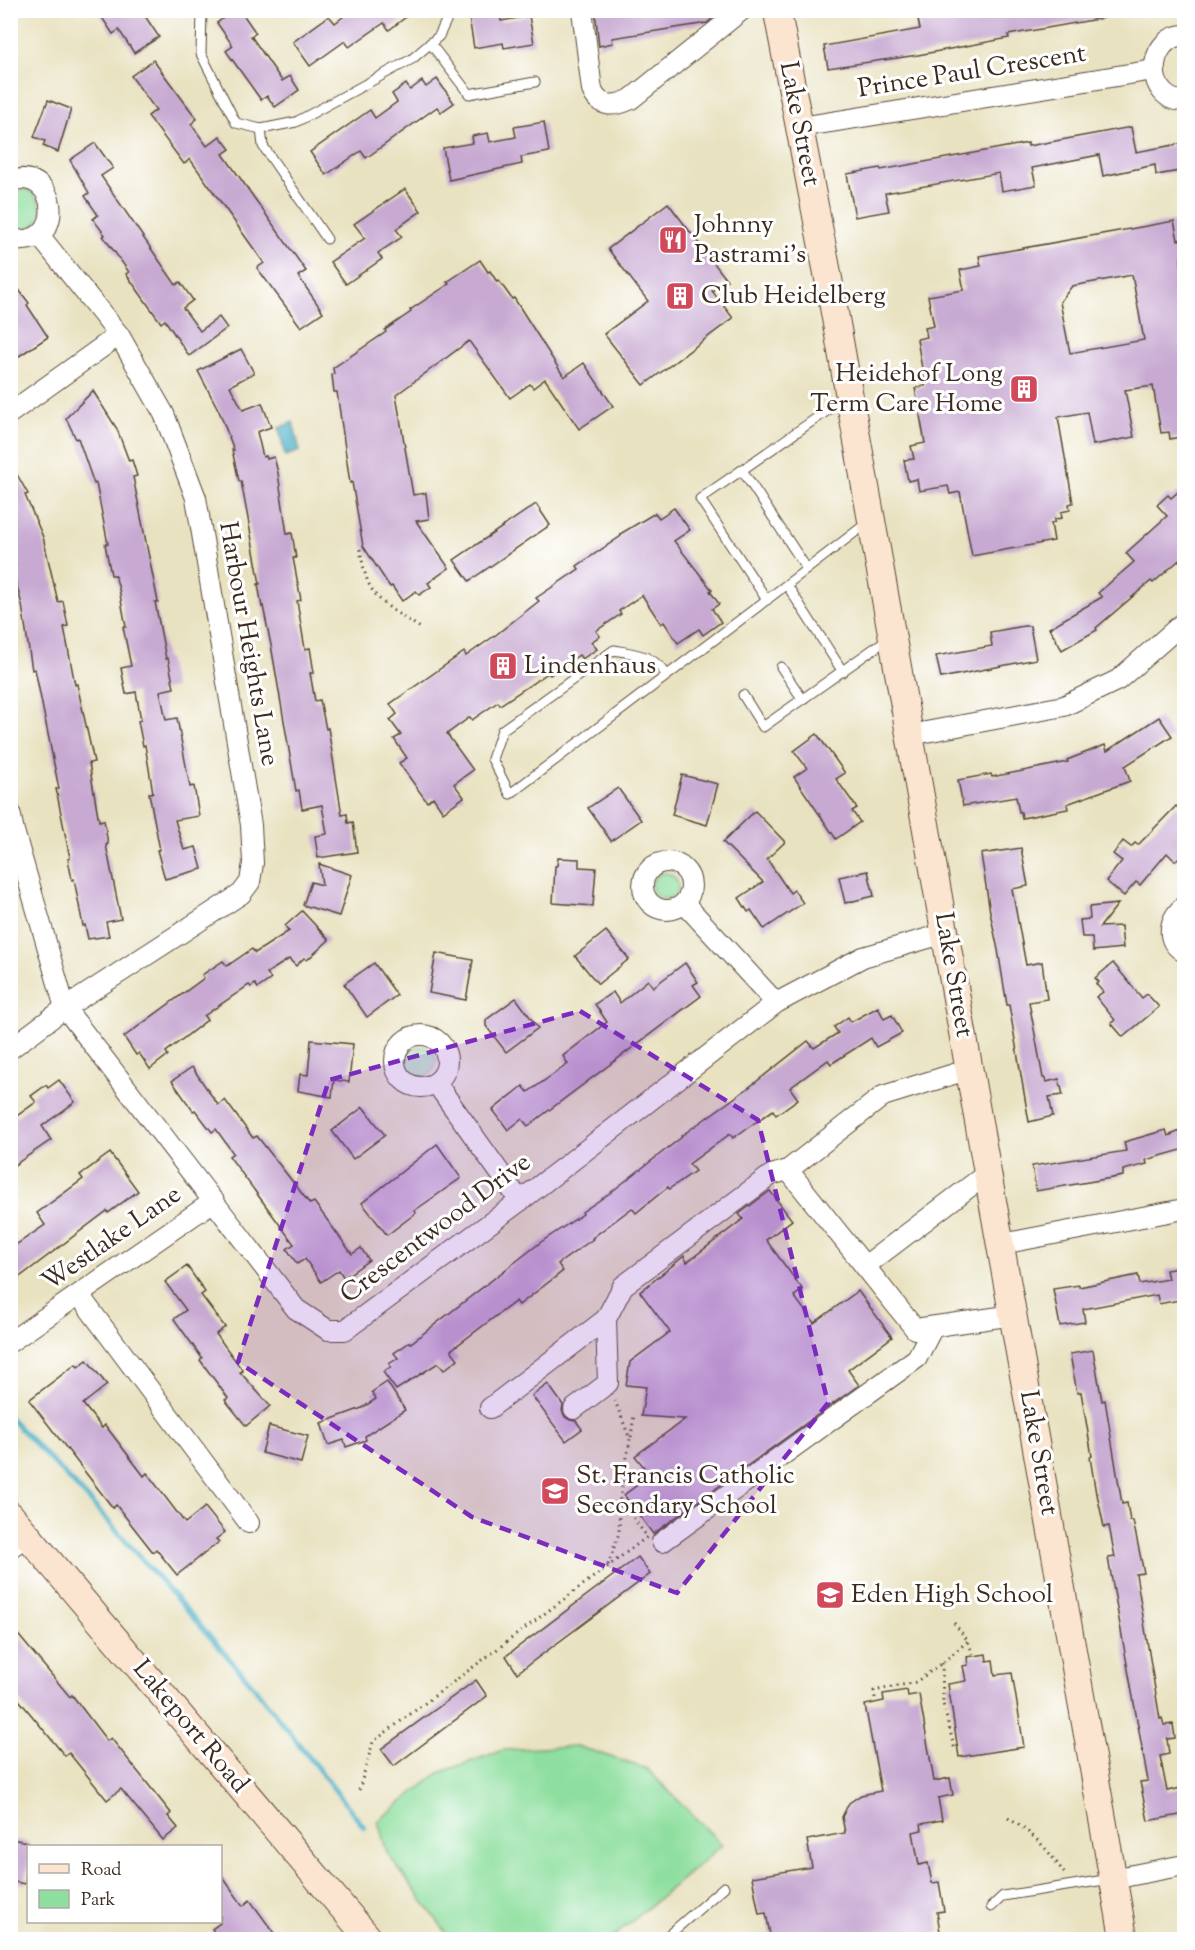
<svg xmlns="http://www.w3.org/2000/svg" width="1195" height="1950" viewBox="0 0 1195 1950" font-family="'Sorts Mill Goudy',serif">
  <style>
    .green { fill: #8edf9f; stroke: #64845e; stroke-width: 1.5 }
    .water { fill: #49b0c8; stroke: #426d73; stroke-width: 1.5 }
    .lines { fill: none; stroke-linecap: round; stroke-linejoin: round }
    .stream { stroke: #49b0c8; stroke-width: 5 }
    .building { fill: #c7a9d2; fill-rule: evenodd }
    .lane-casing { stroke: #554636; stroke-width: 11 }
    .street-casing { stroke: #554636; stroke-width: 22 }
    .secondary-casing { stroke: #554636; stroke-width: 29 }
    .path { stroke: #554636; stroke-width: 3; stroke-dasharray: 1.5 4.5; stroke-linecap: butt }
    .lane { stroke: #fff; stroke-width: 9 }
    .street { stroke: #fff; stroke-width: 20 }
    .secondary { stroke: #fce5d0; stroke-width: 27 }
    .marked { fill: #7b2cbf; fill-opacity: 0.2; stroke: #7b2cbf; stroke-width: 4.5; stroke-dasharray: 12 8; stroke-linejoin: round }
    .labels { text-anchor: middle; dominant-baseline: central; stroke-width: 6; stroke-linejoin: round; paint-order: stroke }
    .street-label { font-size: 26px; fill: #3b2a1e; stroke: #fff }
    .poi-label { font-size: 26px; fill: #3b2a1e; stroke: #fff; text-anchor: start }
  </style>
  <rect width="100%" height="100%" fill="#fff"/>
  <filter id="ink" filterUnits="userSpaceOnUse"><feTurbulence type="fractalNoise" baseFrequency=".0167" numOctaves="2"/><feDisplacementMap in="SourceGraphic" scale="12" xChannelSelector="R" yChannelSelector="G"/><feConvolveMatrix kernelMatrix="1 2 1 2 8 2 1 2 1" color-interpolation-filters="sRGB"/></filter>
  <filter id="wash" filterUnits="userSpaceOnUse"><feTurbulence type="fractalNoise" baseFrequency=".008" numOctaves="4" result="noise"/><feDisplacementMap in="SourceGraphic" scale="24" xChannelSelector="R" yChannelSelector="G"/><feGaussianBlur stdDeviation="1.35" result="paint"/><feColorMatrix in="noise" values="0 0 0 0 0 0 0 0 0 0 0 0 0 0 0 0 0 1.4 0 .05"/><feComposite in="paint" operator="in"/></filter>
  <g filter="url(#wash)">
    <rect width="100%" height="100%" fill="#e9e2c1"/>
    <g class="green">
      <path d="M26,189C53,203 40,237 11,228V191Z"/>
      <circle cx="665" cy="886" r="13"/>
      <circle cx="421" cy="1062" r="15"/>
      <path d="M577,1746L647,1769L722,1845L611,1939H451L387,1853L378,1821L439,1773L503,1750Z"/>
    </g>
    <path class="water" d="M293,422L300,451L285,456L279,428Z"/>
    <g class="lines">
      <path class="stream" d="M10,1418L92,1503L250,1682L364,1827"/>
    </g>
    <g id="blocks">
      <g class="building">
        <path d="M97,10H141L159,37L134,53L119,30L113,34Z"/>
        <path d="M234,10H240L256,33L251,36L282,81L290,76L299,90L275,107L267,96L261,100L226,51L233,46L217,23Z"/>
        <path d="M352,10H415L389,30L384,23L349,47L345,41L310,66L293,42L329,16L335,23Z"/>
        <path d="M595,10H722L707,23L612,38L613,43L599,46Z"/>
        <path d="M916,10H1103L1104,18L1008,35L1009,38L918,55L828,68L824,46L920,29Z"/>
        <path d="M499,12L501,21L529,16L534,43L504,48L503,43L474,48L469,17Z"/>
        <path d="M153,60L197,119L191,124L207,146L220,136L230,149L223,154L306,271L298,276L323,312L301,327L257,268L264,263L190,159L184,164L148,116L156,110L131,76Z"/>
        <path d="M437,79L454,103L441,112L437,107L366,158L361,151L326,175L310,152L370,110L375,118L397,102L392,94L406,84L410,90L422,81L426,87Z"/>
        <path d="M48,100L71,109L58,152L43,146L45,141L34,137Z"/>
        <path d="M544,122L549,152L521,157L522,164L449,180L443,148L473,143L472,136L488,133L490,142L516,137L514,127Z"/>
        <path d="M1131,127L1136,152L1185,143V170L1156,175L1155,165L1103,176L1099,155L1032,168L1036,185L1002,191L999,173L885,193L889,211L855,217L847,174L880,168L881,170L1028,143V146Z"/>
        <path d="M95,143L113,168L101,176L176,285L180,282L193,300L183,308L200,331L219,317L227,328L189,356L165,320L161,323L126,274L129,272L103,236L105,235L93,219L98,215L85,196L89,193L70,160Z"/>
        <path d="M405,189L421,211L396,229L402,237L378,253L382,259L346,284L330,262L365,238L354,224Z"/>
        <path d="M668,203L727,280L712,291L733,318L644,385L604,334L648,301L608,249Z"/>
        <path d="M1174,221L1178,240L1185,239V257L1181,258V263L1185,284V436L1170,439L1169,432L1161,433L1153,386L1125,390L1134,437L1093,445L1087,412L1058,417L1073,503L1069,504L1070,510L1061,512L1062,518L1055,519V522L1051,523L1054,541L972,556L960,492L950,494L948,486L919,491L917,479L908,481L904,460L914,459L911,446L925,443L915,388L925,386L917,339L927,337L925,328L934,326L928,296L964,290L960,270L981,266L979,256ZM1132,275L1144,340L1070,353L1060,302L1072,286Z"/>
        <path d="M480,260L488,272L490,271L497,282L499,281L512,299L514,298L564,377L584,363L613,406L579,429L545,379L533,388L530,384L510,398L469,341L396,395L413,495L426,493L429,519L416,521L449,568L428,583L431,587L419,595L416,591L402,601L392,586L390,587L363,546L352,482L350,483L337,392H334L332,375L334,374L333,368L386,332L385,330L411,312L410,310L449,284L447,282Z"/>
        <path d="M10,278L29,303L27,305L48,337L10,362Z"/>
        <path d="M241,349L254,373L230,386L243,410L262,403L271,427L257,432L263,457L266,456L267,459L274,457L278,473L287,534L292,533L296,558H293L301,600L297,601L305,649L310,648L314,673H310L315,701L320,700L326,729L328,728L342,815L347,814L348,823L353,822L357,852L318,858L315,836L327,834L322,805L302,809L299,790L296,791L271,645L263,606L262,607L258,584H260L249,524L241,481H239L232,450H234L219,411L198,371Z"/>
        <path d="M93,391L117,429L129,461L132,460L137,476L133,477L158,602H155L166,659L168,658L174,688L160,691L166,720L177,718L190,787L194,786L199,816L175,820L184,850L196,847L202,869L165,879L157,850H160L149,793H153L145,745L143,746L138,721L141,720L136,692L126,694L121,668L131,666L123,627H126L119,589L115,575H111L105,544H108L96,483L94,484L78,438L76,439L66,418Z"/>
        <path d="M10,462L28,494L25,495L43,537L58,602L63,601L68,626L64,627L75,685L77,684L94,762L89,763L97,810L99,821L104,820L108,844L106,845L121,919L106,922L109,936L88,939L85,925L83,926L74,879L72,880L68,859L70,858L56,789H59L35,669L32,670L22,605L12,567L16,566L10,552Z"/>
        <path d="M1185,486V555L1153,583L1151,581L1096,628L1097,630L1062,650L1049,628L1102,597L1098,593L1134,562L1126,553L1167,516L1157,505L1168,495L1171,498Z"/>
        <path d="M536,504L550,525L469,581L454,560Z"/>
        <path d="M674,508L690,530L674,541L712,590L710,591L719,604L712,609L721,622L703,635L699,629L678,643L664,622L661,624L642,595L619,611L621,614L596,631L600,636L591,642L597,649L582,659L579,655L550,675L548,673L500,705L498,702L472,720L470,717L447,734L473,770L454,784L464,797L443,812L433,797L427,802L399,763L407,758L394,739L401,735L390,720L397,714L390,704L464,652L466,656L497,634L539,601L536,598L579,569L577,566L621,536L620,534L655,513L659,518Z"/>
        <path d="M1024,626H1030L1036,659L941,678L936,656L992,646L990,632Z"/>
        <path d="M1159,717L1172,736L1125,766L1130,781L1067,804L1068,809L1022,818L1021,812H1019L1016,797L963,806L958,780L991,774L992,777L1068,762L1067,760L1105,745L1107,751Z"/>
        <path d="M817,734L845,773L836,779L857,808L852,811L860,822L836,839L794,777L807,768L794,751Z"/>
        <path d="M682,775L718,784L707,825L672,815Z"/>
        <path d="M618,788L641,820L611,841L588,808Z"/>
        <path d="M1176,806L1185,814V852L1175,861L1167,853L1140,885L1136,882L1124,896L1106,881L1122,861L1113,854L1123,841L1131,847L1135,843L1138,845Z"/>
        <path d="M755,811L785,842L767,859L790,893L794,890L803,903L764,929L751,910L748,912L739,898L763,882L723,842Z"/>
        <path d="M1021,848L1028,886L1012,889L1026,965L1042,962L1047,999L1029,1002L1043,1078H1045L1046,1082L1059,1079L1063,1095L1049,1097L1053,1116L1029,1122L1009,1005H1007L998,950L990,912L981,854Z"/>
        <path d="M558,858L579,859V867L596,868L593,906L553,903L555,866H557Z"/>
        <path d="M319,864L352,875L339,916L303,905L311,882L322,885Z"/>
        <path d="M868,871L874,896L845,903L839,877Z"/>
        <path d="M1118,904L1100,927L1121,926L1123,948L1093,951L1092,937H1082L1080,920L1090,919L1089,907Z"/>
        <path d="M302,911L329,940L307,960L304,958L296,966L289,959L267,973L271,979L258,988L255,984L251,987L249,985L204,1016L207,1020L166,1052L168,1055L150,1069L139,1053L136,1055L124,1037L204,978L202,975L223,961L227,966L252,949L255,953L289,931L285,926Z"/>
        <path d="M606,931L629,959L598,984L575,956Z"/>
        <path d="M436,953L473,960L466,1000L429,993Z"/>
        <path d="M374,963L397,995L367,1017L344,984Z"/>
        <path d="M685,963L698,982L693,985L701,996L528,1126L522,1119L508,1130L493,1110L523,1086L528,1092L568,1064L563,1056L607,1022L595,1004L613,992L620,1003L648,980L653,987Z"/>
        <path d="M1113,963L1142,998L1147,994L1159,1007L1123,1037L1111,1023L1115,1020L1096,997L1103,992L1096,984L1099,982L1095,978Z"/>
        <path d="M516,998L538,1028L506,1052L486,1026V1020Z"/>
        <path d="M878,1007L884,1019L892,1015L902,1033L876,1047L871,1038L831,1064L828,1060L790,1088L798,1099L776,1115L773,1110L733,1138L730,1134L689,1164L695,1171L669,1189L668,1187L636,1213L632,1208L592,1238L593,1239L558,1264L563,1271L519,1305L516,1301L451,1350L458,1359L444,1370L438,1363L396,1390L383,1372L391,1367L389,1364L398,1358L394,1353L410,1342L411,1343L541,1242L583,1214L582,1212L610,1193L682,1137L681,1136L747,1089L808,1041L814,1048L838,1033L834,1027L848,1017L851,1022Z"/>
        <path d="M311,1040L353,1044L349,1082L334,1080L332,1097L298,1091L300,1074L308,1075Z"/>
        <path d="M192,1067L218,1105L225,1100L253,1138L257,1136L310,1204L314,1202L352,1254L361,1248L369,1260L344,1278L339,1270L321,1282L305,1259L297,1264L287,1249L294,1244L229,1156L233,1153L216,1129L212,1132L195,1110L193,1111L172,1081Z"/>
        <path d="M59,1080L75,1102L42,1126L51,1140L10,1168V1121L36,1102L31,1096L46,1085L48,1088Z"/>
        <path d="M363,1107L385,1135L353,1159L332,1131Z"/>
        <path d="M1185,1129V1149L1146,1160L1147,1164L1123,1170V1176L1036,1191L1032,1166L1126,1151L1124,1142L1166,1130L1168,1136Z"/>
        <path d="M437,1144L461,1178L414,1211L416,1213L387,1235L362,1203Z"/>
        <path d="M110,1153L138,1191L108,1213L107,1211L17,1279L10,1270V1249L45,1225L37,1213L83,1179L80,1175Z"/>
        <path d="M770,1191L792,1220L766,1240L803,1290L794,1296L814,1323L858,1291L892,1337L848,1370L859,1385L653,1534L624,1495L644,1480L638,1472L644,1467L635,1456L685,1419L641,1416L646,1387L626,1385L630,1362L670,1332L640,1292L684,1256L687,1262L743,1219L739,1214Z"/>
        <path d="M187,1266L205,1292L201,1295L225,1327L216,1334L243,1371L240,1372L270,1406L246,1426L225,1400L228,1398L200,1360L202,1358L174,1319L186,1310L165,1282Z"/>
        <path d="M1185,1267V1299L1159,1304L1157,1295L1083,1309L1085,1322L1060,1326L1053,1289L1079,1285V1287L1138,1275L1140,1284L1168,1279L1166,1270Z"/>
        <path d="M1093,1350L1102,1401L1105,1400L1122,1504L1127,1503L1130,1521H1133L1144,1573L1136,1574L1160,1719L1162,1718L1164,1725L1173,1724L1175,1738L1167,1739L1169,1754L1160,1756L1167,1791L1181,1788L1185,1807V1814L1148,1821L1140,1782L1148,1781L1108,1558L1115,1557L1109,1526L1104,1527L1097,1494H1096L1090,1457L1092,1456L1081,1392L1077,1393L1070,1354Z"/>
        <path d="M87,1360L107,1385L83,1404L102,1428L105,1425L144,1476L147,1473L185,1523L205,1507L225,1532L216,1539L219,1542L177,1575L156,1549L153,1552L116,1505L113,1508L29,1400L76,1364L78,1367Z"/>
        <path d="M387,1382L405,1410L365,1436L366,1440L346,1447L344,1440L328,1445L321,1423L362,1408L376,1399L372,1392Z"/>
        <path d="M548,1384L563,1405L562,1411L565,1417L570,1420L576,1421L582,1429L566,1441L532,1396Z"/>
        <path d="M269,1426L308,1436L301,1463L262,1453Z"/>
        <path d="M638,1557L650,1574L517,1673L506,1656Z"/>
        <path d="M10,1625L70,1697L72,1695L107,1741L111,1738L171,1813L168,1816L178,1828L163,1840L121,1789L107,1800L69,1753L65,1756L10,1689Z"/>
        <path d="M986,1654L987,1661L993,1660L995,1675L1012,1673L1024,1747L959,1757L948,1684L966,1681L963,1666L968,1665L967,1657Z"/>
        <path d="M476,1680L487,1696L394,1766L381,1749Z"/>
        <path d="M907,1690L908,1696L919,1694L934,1781L950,1778L953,1795L938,1798L942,1820L921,1824L922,1830L913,1832L919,1865L928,1863L932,1883L939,1882L944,1911L937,1912L940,1932L932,1933L933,1940H771L766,1913L759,1914L752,1877L812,1867L807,1840L845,1833L842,1817L849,1803L861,1795L881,1791L865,1705L884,1701L883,1694Z"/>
        <path d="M10,1839L28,1842V1867L25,1884L10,1881Z"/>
        <path d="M220,1873L243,1906L250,1900L279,1940H219L212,1929L220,1923Z"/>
      </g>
    </g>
  </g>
  <g filter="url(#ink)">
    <use href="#blocks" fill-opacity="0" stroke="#554636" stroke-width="1.5"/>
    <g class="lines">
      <g class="lane-casing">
        <g id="lane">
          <path d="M202,10L201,54L236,123L261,129L296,122L412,59L439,36L451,10"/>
          <path d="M430,43L469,94L535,82"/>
          <path d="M261,129L263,146L327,239"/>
          <path d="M742,470L807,569"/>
          <path d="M787,585L843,672"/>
          <path d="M767,600L700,499L847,397"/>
          <path d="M781,667L803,700"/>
          <path d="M667,675C651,654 640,655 614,650L502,730L492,759L510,794C629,704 749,614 867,523"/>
          <path d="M743,695L763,727L889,638"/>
          <path d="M991,1907L1003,1896L1111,1879"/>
          <path d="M663,1940L724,1887"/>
        </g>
      </g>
      <g class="street-casing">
        <g id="street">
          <path d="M582,10L592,90C599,108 615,107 631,99L742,10"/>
          <path d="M1184,35C1145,38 1145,101 1184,101"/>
          <path d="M800,127L1154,70"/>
          <path d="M10,181C60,165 68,251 10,239"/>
          <path d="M10,413L119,335"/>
          <path d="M910,735L1064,706L1118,680L1184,622"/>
          <path d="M10,812L14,831L65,1008L296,1309L328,1330H345L520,1201L776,1003L863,957L946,933"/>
          <circle cx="667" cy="886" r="24"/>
          <path d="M684,903L776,1003"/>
          <path d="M1184,906C1169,919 1164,940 1184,952"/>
          <circle cx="421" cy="1061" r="26"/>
          <path d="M10,1049L65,1008L241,894L250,882L253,863L251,825L196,498L164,414L119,335L39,235"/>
          <path d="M970,1069L883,1096L788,1170L915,1329L1014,1315"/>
          <path d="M436,1083L520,1201"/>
          <path d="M1002,1244L1184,1209"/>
          <path d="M865,1266L989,1172"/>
          <path d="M79,1295L249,1523"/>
          <path d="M10,1342L214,1201"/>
          <path d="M490,1408L606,1319L623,1286L771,1175L788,1170"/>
          <path d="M574,1409L608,1383L606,1319"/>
          <path d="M662,1542L917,1358L933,1327"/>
          <path d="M10,1548L27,1535"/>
          <path d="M1113,1879L1184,1865"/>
        </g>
      </g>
      <g class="secondary-casing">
        <g id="secondary">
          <path d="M777,10L828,276L1124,1940"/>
          <path d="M10,1515L370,1940"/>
        </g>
      </g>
      <g class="path">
        <path d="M360,549C362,560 364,572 368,582C377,604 403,616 422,629"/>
        <path d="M631,1437L634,1415"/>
        <path d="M608,1565L619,1533L620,1501"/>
        <path d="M954,1623L968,1641L973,1654"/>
        <path d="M942,1663L943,1704L955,1750"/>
        <path d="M875,1698L874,1691L916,1682L942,1663L968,1641"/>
        <path d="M359,1790L373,1742L647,1537L620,1499L630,1439L615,1401"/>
        <path d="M1008,1818C1035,1835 1045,1846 1064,1873"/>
      </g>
      <use href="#lane" class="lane"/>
      <use href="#street" class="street"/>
      <use href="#secondary" class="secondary"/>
    </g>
  </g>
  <path class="marked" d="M580,1011L758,1120L828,1403L677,1593L472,1517L238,1362L329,1080Z"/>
  <defs>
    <g id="restaurant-square" transform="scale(1.5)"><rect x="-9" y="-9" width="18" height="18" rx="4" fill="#d1495b" stroke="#fff"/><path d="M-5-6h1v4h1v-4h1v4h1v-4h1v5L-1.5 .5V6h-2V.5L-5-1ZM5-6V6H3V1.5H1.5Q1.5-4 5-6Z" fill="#fff"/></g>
    <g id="building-square" transform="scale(1.5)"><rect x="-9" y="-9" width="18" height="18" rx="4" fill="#d1495b" stroke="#fff"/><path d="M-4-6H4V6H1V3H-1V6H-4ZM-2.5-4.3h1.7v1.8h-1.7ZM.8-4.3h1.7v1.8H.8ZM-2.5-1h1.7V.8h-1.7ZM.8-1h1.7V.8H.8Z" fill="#fff"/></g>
    <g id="school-square" transform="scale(1.5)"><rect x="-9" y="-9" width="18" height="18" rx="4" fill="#d1495b" stroke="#fff"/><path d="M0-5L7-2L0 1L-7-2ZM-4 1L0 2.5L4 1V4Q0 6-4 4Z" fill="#fff"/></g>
  </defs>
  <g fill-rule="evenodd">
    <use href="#restaurant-square" x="673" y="240"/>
    <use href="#building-square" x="680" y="296"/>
    <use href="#building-square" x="1024" y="389"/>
    <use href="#building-square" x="503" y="666"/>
    <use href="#school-square" x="555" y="1491"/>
    <use href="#school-square" x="830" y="1595"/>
  </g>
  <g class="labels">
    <g class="street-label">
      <text transform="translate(972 72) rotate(-9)">Prince Paul Crescent</text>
      <text transform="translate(799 124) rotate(79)">Lake Street</text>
      <text transform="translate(248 644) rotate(80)">Harbour Heights Lane</text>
      <text transform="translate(953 975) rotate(80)">Lake Street</text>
      <text transform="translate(436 1229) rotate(-37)">Crescentwood Drive</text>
      <text transform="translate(112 1239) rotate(-35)">Westlake Lane</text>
      <text transform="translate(1038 1453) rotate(80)">Lake Street</text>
      <text transform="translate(190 1727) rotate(50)">Lakeport Road</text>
    </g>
    <g class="poi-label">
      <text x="694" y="225">Johnny<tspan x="694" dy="30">Pastrami's</tspan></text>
      <text x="701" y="296">Club Heidelberg</text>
      <text x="1003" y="374" text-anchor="end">Heidehof Long<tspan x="1003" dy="30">Term Care Home</tspan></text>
      <text x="524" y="666">Lindenhaus</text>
      <text x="576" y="1476">St. Francis Catholic<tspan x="576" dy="30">Secondary School</tspan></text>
      <text x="851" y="1595">Eden High School</text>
    </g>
  </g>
  <rect width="1195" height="1950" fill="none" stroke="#fff" stroke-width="36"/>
  <rect x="27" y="1845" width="195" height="78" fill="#ffffff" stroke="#b1aaa5" stroke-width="1.5"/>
  <rect x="39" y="1864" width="30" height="9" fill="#fce5d0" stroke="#b1aaa5" stroke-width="1.5"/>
  <text x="81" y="1875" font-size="18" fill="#3b2a1e">Road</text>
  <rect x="39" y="1890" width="30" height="18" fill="#8edf9f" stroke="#b1aaa5" stroke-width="1.5"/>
  <text x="81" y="1905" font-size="18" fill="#3b2a1e">Park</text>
</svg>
